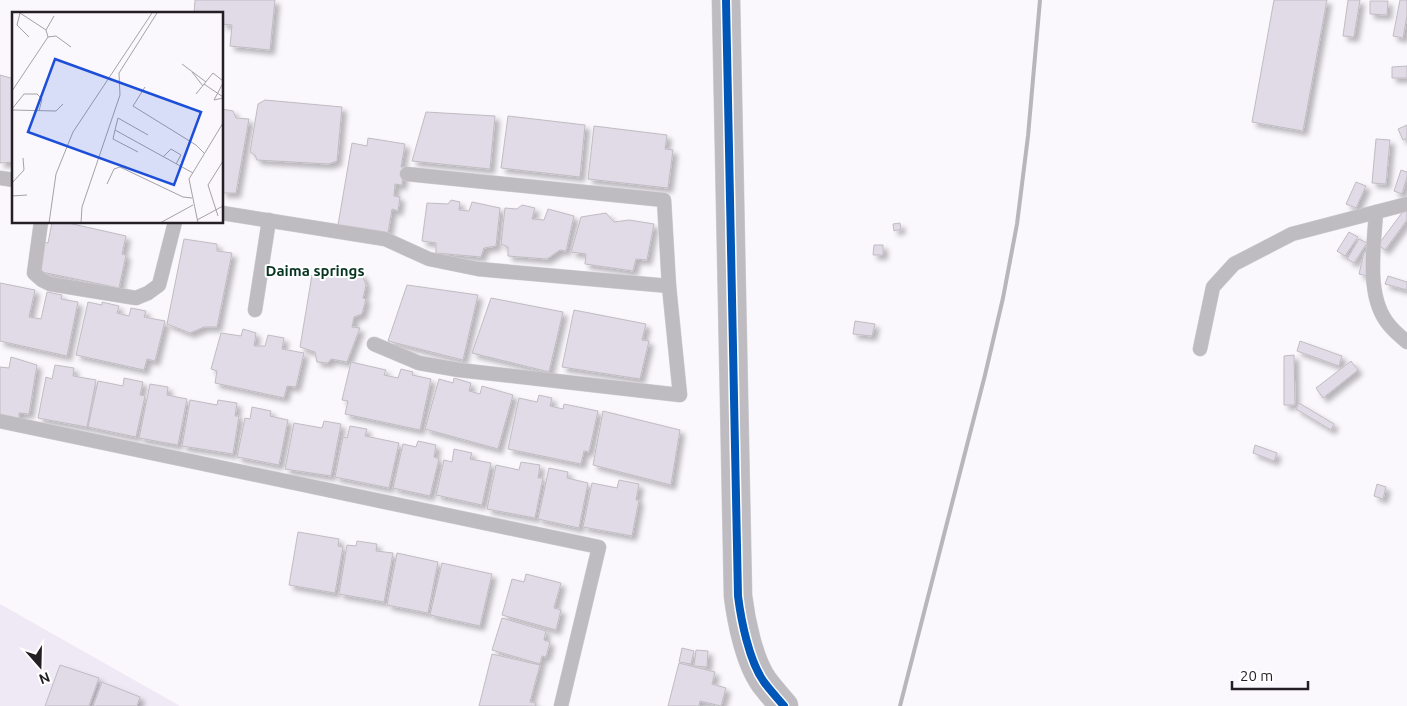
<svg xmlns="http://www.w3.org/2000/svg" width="1407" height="706" viewBox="0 0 1407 706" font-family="Ubuntu,sans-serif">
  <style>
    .built { fill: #efe9f5 }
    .building { fill: #e1dae7; stroke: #bfbcc2; filter: url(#shadow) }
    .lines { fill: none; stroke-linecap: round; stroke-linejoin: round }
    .lane-casing { stroke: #d3d1d5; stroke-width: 15 }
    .street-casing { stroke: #d3d1d5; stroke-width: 29 }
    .lane { stroke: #bebcc0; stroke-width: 14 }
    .street { stroke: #bebcc0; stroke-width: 28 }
    .rail { stroke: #b8b6ba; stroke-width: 4 }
    .cycleway-casing { stroke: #fff; stroke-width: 11 }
    .cycleway { stroke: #0057b8; stroke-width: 8 }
    .labels { text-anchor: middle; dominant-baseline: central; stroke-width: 4; stroke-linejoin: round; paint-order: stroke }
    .neighbourhood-label { font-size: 15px; font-weight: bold; fill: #063420; stroke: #fff }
    .inset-road { fill: none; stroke: #a4a1a7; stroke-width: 1 }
    .view { fill: #1d4ed8; fill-opacity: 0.15; stroke: #1d4ed8; stroke-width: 2.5 }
    .inset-edge { fill: none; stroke: #231f25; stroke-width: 2.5 }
  </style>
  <defs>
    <filter id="shadow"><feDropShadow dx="4.5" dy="4.5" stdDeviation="2.5" flood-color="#0004"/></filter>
  </defs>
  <rect width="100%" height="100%" fill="#faf7fd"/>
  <path class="built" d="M0,604L180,706H0Z"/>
  <g class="building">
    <path d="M195,0H275L270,50L230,46L232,25L222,24V14H194Z"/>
    <path d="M1274,0H1327L1303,131L1252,122Z"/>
    <path d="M1348,0H1360L1354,37L1343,36Z"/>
    <path d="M1400,0H1407V16L1403,38L1393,36Z"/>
    <path d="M1370,1H1388L1387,15L1370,14Z"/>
    <path d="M1407,66V78H1392V67Z"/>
    <path d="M0,75L14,79L13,162L0,163Z"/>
    <path d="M265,100L342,107L337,161L329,164L257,160L255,155L250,152L258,104Z"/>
    <path d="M222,109L233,111L236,118L249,119L236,193H222Z"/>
    <path d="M426,112L495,116L490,169L412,161Z"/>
    <path d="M508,116L585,125L580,177L501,168Z"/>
    <path d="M1407,125V138L1403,140L1398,129Z"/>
    <path d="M594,126L667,135L665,149L673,150L668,188L588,179Z"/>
    <path d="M368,138L405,144L401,167H404L402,185L395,184L394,196L400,197L398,211L392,209L388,233L338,225L352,143L367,146Z"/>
    <path d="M1376,139L1390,140L1386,184L1372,183Z"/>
    <path d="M1401,170L1407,172V177L1402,194L1394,191Z"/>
    <path d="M1356,182L1366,186L1356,208L1346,204Z"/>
    <path d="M451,200L460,202L459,210L469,211L472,202L500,208L496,246L484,248L481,257L436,253V243L422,241L427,203L448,204Z"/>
    <path d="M522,205L535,208L532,219L544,220L548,209L574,216L566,251L560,250L547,259L508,256V247L501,244L505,208L517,209Z"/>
    <path d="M1404,210L1407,212V220L1385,250L1378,245Z"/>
    <path d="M606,213L614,222L629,220L654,224L647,260L636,259L633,271L585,264L586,254L571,252L581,217Z"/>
    <path d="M52,222H64L126,236L122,254L126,255L119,288L37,271L43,242L48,243Z"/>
    <path d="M900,223L901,229L894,231L893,224Z"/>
    <path d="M1349,232L1358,237L1345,256L1337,251Z"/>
    <path d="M184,239L217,244V251L232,253L217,327H204L190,333L167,324Z"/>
    <path d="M1359,239L1367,243L1354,263L1347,259Z"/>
    <path d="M874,245H883V255H873Z"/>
    <path d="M1364,252L1372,253L1368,276L1359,274Z"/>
    <path d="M329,270L362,274L366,285L363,298L366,299L362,314L354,317L352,327L360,328L347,362L331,359L328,363L317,362L315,352L300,347L312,275H318Z"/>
    <path d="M1388,276L1407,282V290L1385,284Z"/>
    <path d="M0,283L35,290L29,317L41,319L47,292L62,295L61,299L78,302L67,356L0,341Z"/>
    <path d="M407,285L478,295L463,360L388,341Z"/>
    <path d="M491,298L563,312L549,372L472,353Z"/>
    <path d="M88,302L102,305V302L119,306L117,313L129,316L131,308L146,311L144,317L165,321L155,361L147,359L144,370L76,355Z"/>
    <path d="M574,310L646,324L642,340L649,341L640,379L562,367Z"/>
    <path d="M855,321L875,324L872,336L853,334Z"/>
    <path d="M243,329L256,333L254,346H265L268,335L284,338L282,349L304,353L296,387L287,386L284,398L215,383L217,371L211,369L221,333L241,336Z"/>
    <path d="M1300,341L1342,356L1339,366L1297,351Z"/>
    <path d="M1294,355L1295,405H1284V356Z"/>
    <path d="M11,357L37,365L29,414L19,413V419L10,423L0,413V367L9,368Z"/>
    <path d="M1351,361L1358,370L1323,398L1316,388Z"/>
    <path d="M351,362L386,370L384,375L398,378L401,369L413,372L412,375L431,379L420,430L345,414L348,401L342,400Z"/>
    <path d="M55,365L74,368L73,376L96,380L87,427L38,418L46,377L52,379Z"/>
    <path d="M124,378L143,382L140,395L145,396L136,437L88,427L98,381L123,386Z"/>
    <path d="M454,378L471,383L469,391L480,394L482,386L513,395L498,449L425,429L439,379L453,383Z"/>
    <path d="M150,384L168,387L167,395L187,399L178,445L139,438Z"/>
    <path d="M539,395L552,398L550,406L563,409L564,404L598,411L589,452L584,451L581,464L508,449L519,398L537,402Z"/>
    <path d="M190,400L217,405L218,400L237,403L235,416H239L233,454L182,446Z"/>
    <path d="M1299,403L1334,424L1331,430L1296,409Z"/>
    <path d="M252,407L271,411L270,416L288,420L279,465L237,457L245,418L250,419Z"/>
    <path d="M603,411L680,430L671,485L593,465Z"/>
    <path d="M324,421L341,424L331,476L285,469L294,423L322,428Z"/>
    <path d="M350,426L367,429L365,436L399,443L389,488L335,477L343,437L347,438Z"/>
    <path d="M418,441L436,445L434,457L439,459L430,496L393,488L403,444L416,447Z"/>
    <path d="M1255,445L1277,453L1274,461L1253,453Z"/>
    <path d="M454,449L472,453L470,459L491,463L482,505L436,495L444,460L452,462Z"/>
    <path d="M521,462L540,465L538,478H543L535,518L487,509L496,465L519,470Z"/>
    <path d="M549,468L568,472L567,478L588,483L579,528L538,519Z"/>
    <path d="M619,480L639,484L636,500H639L632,536L583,527L592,483L617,488Z"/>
    <path d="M1377,484L1386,487L1383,499L1374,496Z"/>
    <path d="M298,532L339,539L338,546L343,547L335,593L289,585Z"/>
    <path d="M357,541L377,544L376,551L393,553L384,602L339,594L347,545L356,546Z"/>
    <path d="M397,553L438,562L428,613L387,605Z"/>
    <path d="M442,563L492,574L480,626L430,615Z"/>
    <path d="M526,574L561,583L554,608L561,610L556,630L502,615L512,579L524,582Z"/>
    <path d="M502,618L546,631L544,640L550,642L546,657L542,656L540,664L492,650Z"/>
    <path d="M682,648L694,651L691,664L679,662Z"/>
    <path d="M696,650L708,651L707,667L694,666Z"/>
    <path d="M492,654L540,665L530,702L536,703L535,706H479Z"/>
    <path d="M679,663L715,672L712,684L726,688L721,706L700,701L699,706H668Z"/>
    <path d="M60,665L99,678L89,706H45Z"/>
    <path d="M102,682L140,697L137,706H93Z"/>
  </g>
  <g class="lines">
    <g class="lane-casing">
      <g id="lane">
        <path d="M0,178L14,180"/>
        <path d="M1376,212C1374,247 1365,298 1390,326C1395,332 1401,337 1407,342"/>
        <path d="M222,213L385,239L429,259L478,269L669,286L664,200L407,174"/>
        <path d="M41,222L34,273L42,280L50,284L136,298L148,293L159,285L175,222"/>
        <path d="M255,310L269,220"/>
        <path d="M374,344L419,363L459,370L680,395L669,286"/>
        <path d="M1200,349L1213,287L1234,264L1292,234L1407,204"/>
        <path d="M0,421L599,547L561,706"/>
      </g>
    </g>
    <g class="street-casing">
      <path id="street" d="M726,0L738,596C741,620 749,661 764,682C770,690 777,698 784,706"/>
    </g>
    <use href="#lane" class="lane"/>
    <use href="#street" class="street"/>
    <path class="rail" d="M900,706L985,375L1003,298L1017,224L1028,136L1040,0"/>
    <g class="cycleway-casing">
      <path id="cycleway" d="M726,0L738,596C741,620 749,661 764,682C770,690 777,698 784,706"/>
    </g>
    <use href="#cycleway" class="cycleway"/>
  </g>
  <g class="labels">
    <g class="neighbourhood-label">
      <text x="315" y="270">Daima springs</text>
    </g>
  </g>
  <g transform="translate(12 12)">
    <rect width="211" height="211" fill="#faf7fd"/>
    <path class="inset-road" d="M8,1L5,13L17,25M34,18L42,4M36,25L44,24L59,35M170,52L194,70M180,60L191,74M211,71L202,88L211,86M192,72L211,85M133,75L121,94L184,133L193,142M0,79L36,25L34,18L8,1M184,82L201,61L211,69M0,97L12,82H25L30,87L27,99M0,98L44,99L51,92M103,118L106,106L136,123M126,140L101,127L103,118L181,161M151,145L159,137L169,143L164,152M0,171L12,158L11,146M95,172L102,157L108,155L171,185L180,186M0,184L15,183M206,204L196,173L211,149M185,208L211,194M37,211L44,162L61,120L140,1M69,211L70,195L108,83L107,61L145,1M148,211L181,193M186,211L177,167L211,111"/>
    <path class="view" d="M43,47L189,100L162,173L16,120Z"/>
    <rect width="211" height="211" class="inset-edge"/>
  </g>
  <g transform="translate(40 666) rotate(160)" stroke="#ffffff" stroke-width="4" paint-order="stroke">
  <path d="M0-4L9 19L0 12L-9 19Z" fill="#231f25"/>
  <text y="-8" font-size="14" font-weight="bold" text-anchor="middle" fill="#231f25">N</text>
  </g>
  <path d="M1232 681v8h76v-8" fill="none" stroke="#231f25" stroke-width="2.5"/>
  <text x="1240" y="681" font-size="15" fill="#231f25" stroke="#ffffff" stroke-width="4" paint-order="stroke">20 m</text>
</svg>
